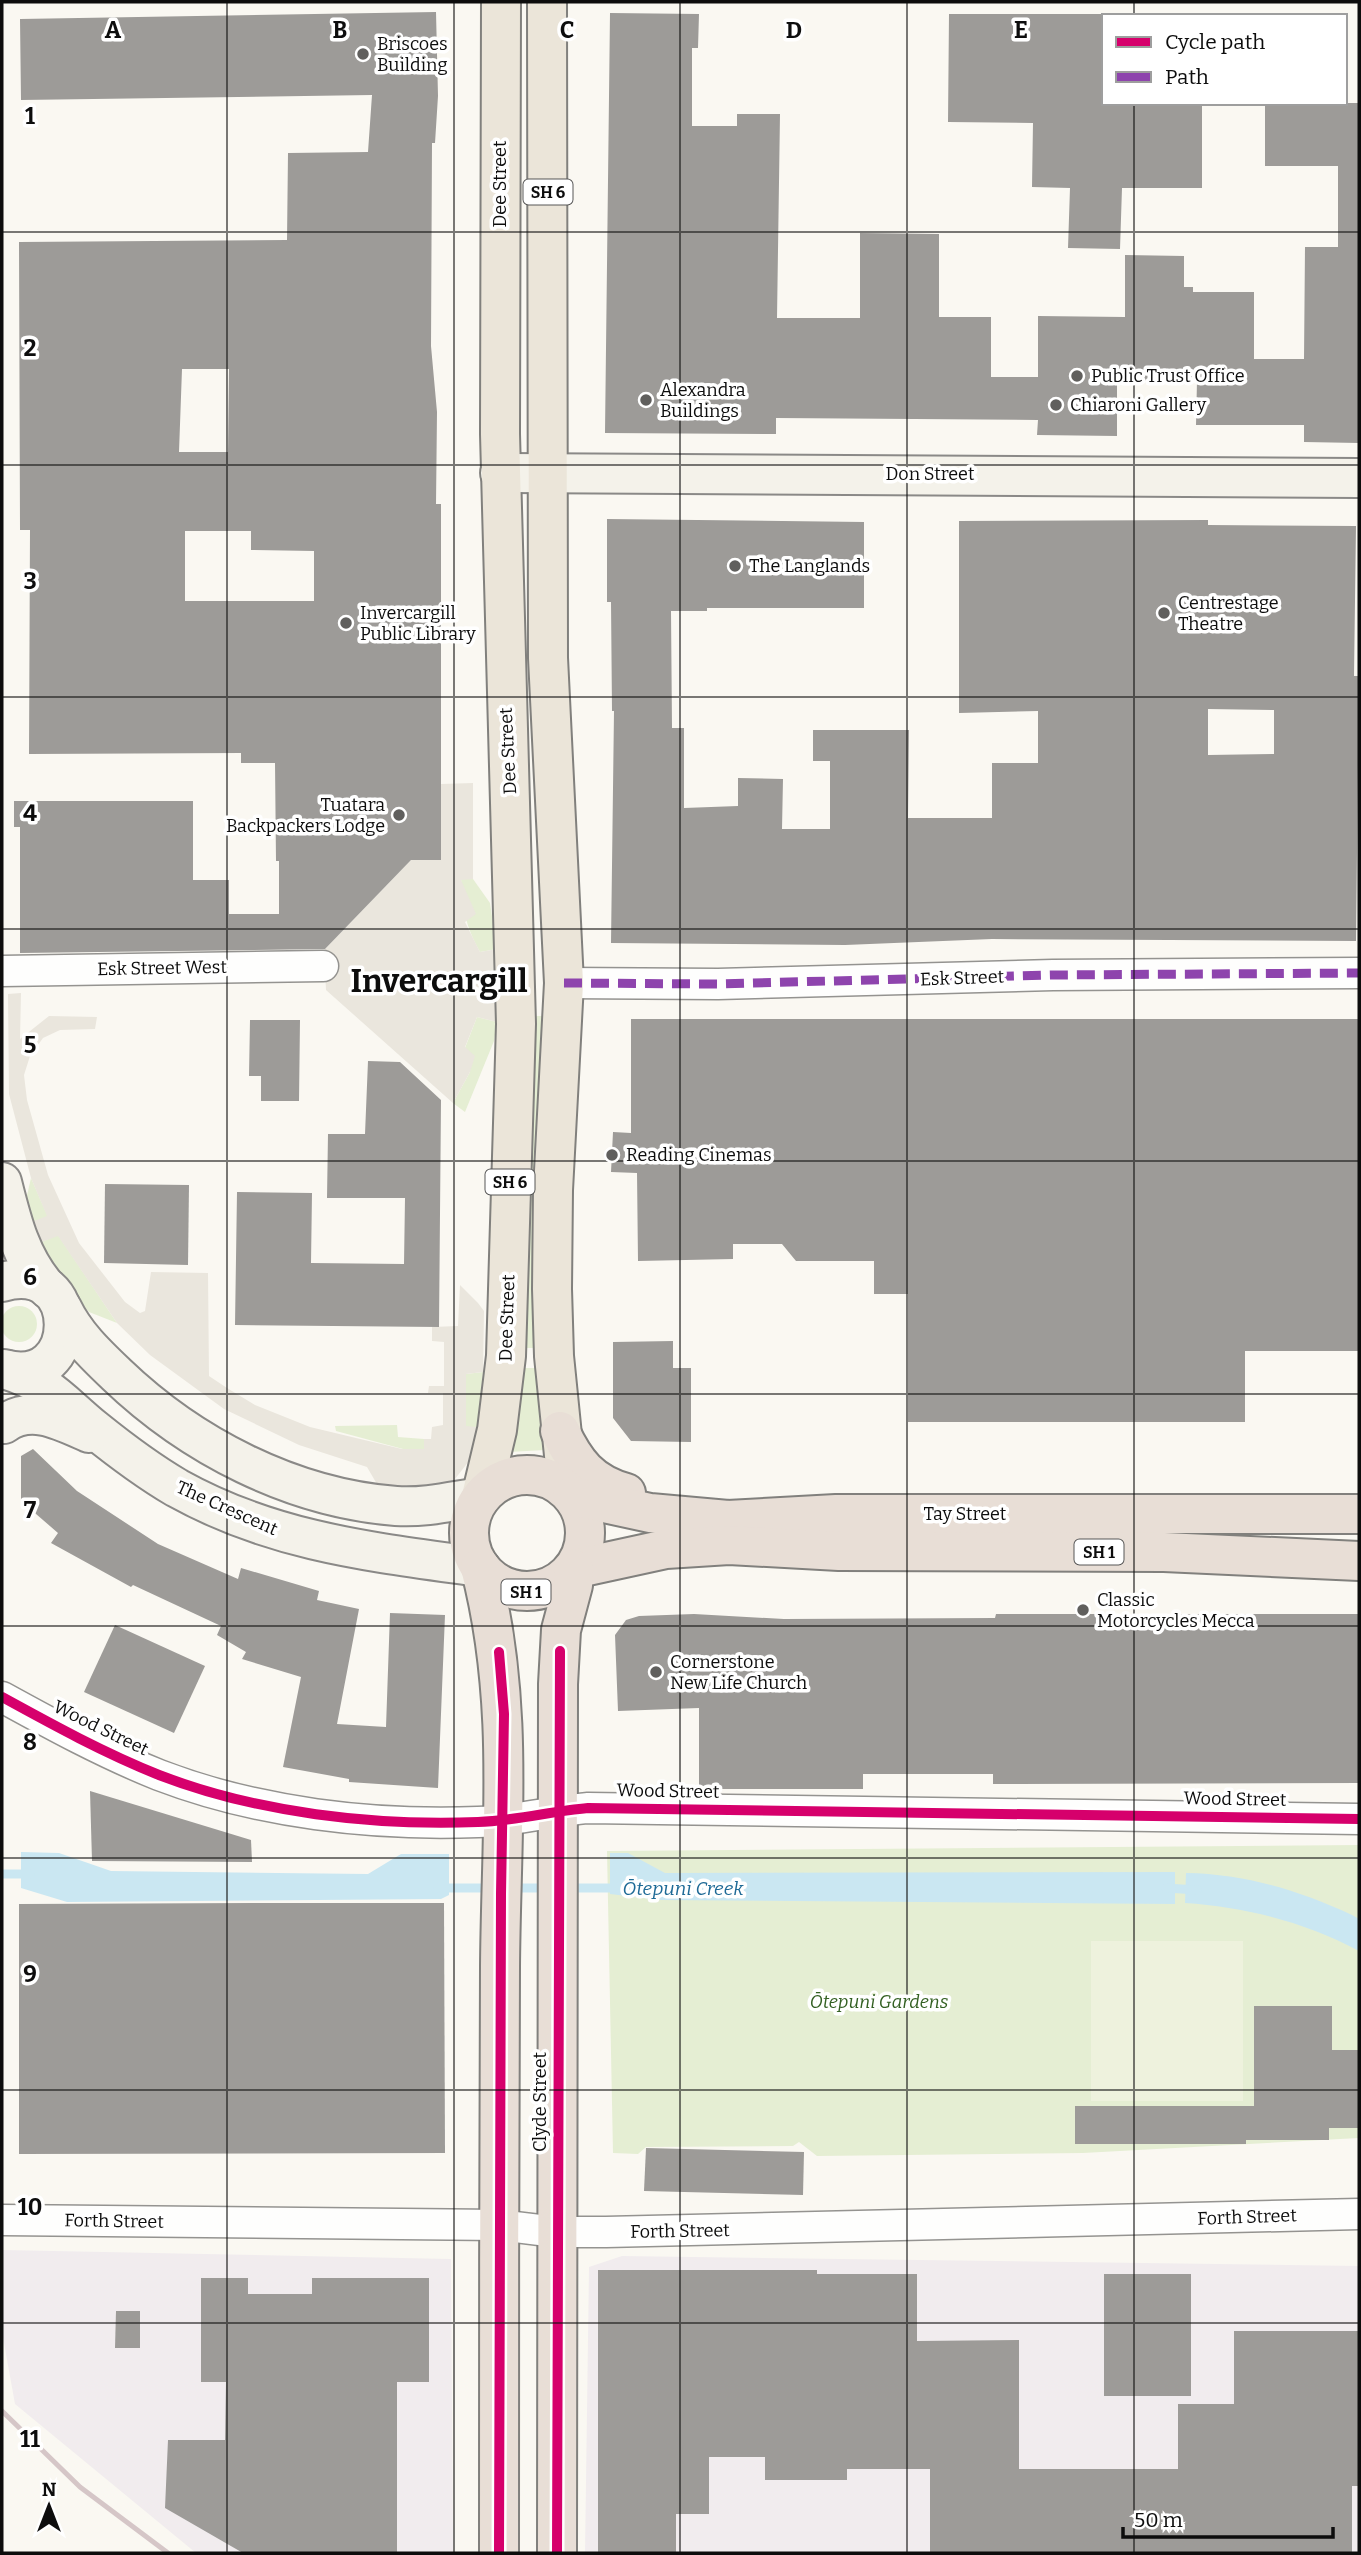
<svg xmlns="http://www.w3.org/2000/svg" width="1361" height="2555" viewBox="0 0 1361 2555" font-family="Bitter,serif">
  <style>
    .industrial { fill: #f1ecee }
    .green { fill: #e5eed3 }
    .pitch { fill: #eef2dd }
    .plaza { fill: #eae6dd }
    .water { fill: #cae7f2 }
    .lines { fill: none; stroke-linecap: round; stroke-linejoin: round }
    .stream { stroke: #cae7f2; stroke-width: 9 }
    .building { fill: #9d9b98; fill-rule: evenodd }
    .street-casing { stroke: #949390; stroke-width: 33 }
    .secondary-casing { stroke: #8a8987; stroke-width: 42 }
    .primary-casing { stroke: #81807d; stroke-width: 42 }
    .highway-casing { stroke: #81807d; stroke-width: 42 }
    .street { stroke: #fefefd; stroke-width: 30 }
    .secondary { stroke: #f4f2ea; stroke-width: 38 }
    .primary { stroke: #ebe5d9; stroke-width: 38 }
    .highway { stroke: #e8ded6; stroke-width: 38 }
    .rail { stroke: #d5c6c7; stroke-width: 5 }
    .quiet { stroke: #8e44ad; stroke-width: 9; stroke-dasharray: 18 9; stroke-linecap: butt }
    .cycleway-casing { stroke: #fff; stroke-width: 15 }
    .cycleway { stroke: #d6006c; stroke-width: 10 }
    .grid { fill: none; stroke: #0d0d0d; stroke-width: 2; stroke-opacity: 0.55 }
    .poi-dot { fill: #605f5d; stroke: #fff; stroke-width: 2.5 }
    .labels { text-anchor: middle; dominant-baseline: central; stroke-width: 7; stroke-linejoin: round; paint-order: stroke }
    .shield { fill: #fff; stroke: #565656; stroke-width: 2 }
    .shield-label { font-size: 16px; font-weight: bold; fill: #0d0d0d }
    .poi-label { font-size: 18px; fill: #0d0d0d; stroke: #fff; text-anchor: start }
    .street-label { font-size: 18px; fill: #0d0d0d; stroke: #fff }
    .park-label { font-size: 18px; font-style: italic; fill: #336022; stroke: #fff }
    .water-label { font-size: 19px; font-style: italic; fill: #1e6a96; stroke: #fff }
    .town-label { font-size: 32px; font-weight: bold; fill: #0d0d0d; stroke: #fff }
    .grid-label { font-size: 23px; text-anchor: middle; font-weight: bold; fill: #0d0d0d; stroke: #fff; stroke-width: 7; stroke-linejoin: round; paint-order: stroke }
  </style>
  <rect width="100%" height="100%" fill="#faf8f2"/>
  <g class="industrial">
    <path d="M2,2250L451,2259L453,2553H196L15,2404L2,2332Z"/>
    <path d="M622,2256L1359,2266V2553H585L589,2267Z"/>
  </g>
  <g class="green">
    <path d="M461,879H473L490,903L497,949L480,952C465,925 463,910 461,879Z"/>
    <path d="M532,1016H548L539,1348H522Z"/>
    <path d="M477,1017L497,1022L494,1041L465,1112L453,1103L470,1072L465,1048Z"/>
    <path d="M31,1178L48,1217L29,1223L23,1213Z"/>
    <path d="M58,1235L117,1323L89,1312L31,1246Z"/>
    <circle cx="19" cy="1324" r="18"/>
    <path d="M519,1368H538L545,1450L509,1452Z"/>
    <path d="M483,1372L477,1427H466V1374Z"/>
    <path d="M397,1425L398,1437L424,1439V1449H403L336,1431L335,1426Z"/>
    <path d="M1359,1845V2138L1083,2153L817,2156L799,2142L793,2146L646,2147L638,2154L613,2153L607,1851Z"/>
  </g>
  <rect class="pitch" x="1091" y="1941" width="152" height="160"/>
  <g class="plaza">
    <path d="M473,783V879L461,880L476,914L465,922L480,952L497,949V1022L477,1017L465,1047L475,1056L470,1072L453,1103L326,990L324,950L411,860L441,784Z"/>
    <path d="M21,993L20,1039L49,1016L97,1017L95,1029L60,1030L43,1038L30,1056L24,1075L27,1100L48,1175L79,1243L125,1302L140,1313L145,1311L151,1272L208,1273L209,1376L227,1388L255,1405L310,1427L402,1449H424V1439H431L432,1427L443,1425V1393H428L429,1386H444V1342L432,1341V1327L458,1326L460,1285L478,1303L484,1311L483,1372L466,1374V1426L477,1427L473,1456L451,1484L381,1491L367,1467L299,1445L224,1409L150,1355L117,1323L58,1236L31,1246L29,1223L47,1216L31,1178L9,1094L8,994Z"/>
  </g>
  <g class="water">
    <path d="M21,1852L59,1853L111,1871L368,1874L401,1854H449V1895L441,1899L67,1902L21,1888Z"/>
    <path d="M610,1853H628L665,1873L1175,1872V1904L661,1900L610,1894Z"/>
    <path d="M1186,1873C1245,1874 1298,1890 1352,1915L1359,1919V1951C1305,1922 1245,1907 1185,1903Z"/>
  </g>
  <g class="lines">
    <g class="stream">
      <path d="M2,1874H30"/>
      <path d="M438,1888H494"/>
      <path d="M511,1888H550"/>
      <path d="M567,1888H620"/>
      <path d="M1166,1888L1197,1890"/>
    </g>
  </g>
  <g class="building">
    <path d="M436,12L438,96L435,143H432L431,346L437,412L436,504H441V860H411L325,949L20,953V827H14V801H193V880H229V914H279V861H276L275,763H241V753L29,754L30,530H20L19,242L287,240L288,153L368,152L372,95L21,100L20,19ZM182,369H229L228,452H179ZM185,531H251V550L314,551V601H185Z"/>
    <path d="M610,13L699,14L698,48H692V126H737V114H780L777,318H860V233L939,234V317H991V377H1038V316L1125,317V255L1184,256V287H1193V292H1254V359H1304L1305,247H1338V166H1265V103H1359V443L1304,442V425H1196L1197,381L1117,380V436L1037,435L1038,420L776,418V434L605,433Z"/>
    <path d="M949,14H1104V103H1202V188H1122L1120,249L1068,248L1070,188L1032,187L1033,123L948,122Z"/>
    <path d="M607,519L864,522V608H707V611H671L672,728H684V808L738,806V778L783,779L782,829H830V761H813V730H909L908,818H992V763H1038V711L959,713V521L1208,520V525L1356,526L1354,676H1359L1356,941L992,939L845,945L611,943L614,711H612L611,602H607ZM1208,709L1274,710V754L1208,755Z"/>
    <path d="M631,1019H1359V1351H1245V1422H908V1294H874V1261H796L782,1244H733V1259L638,1261L637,1173L611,1172L613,1132L631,1133Z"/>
    <path d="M250,1020H300L299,1101H261V1076H249Z"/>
    <path d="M368,1061L400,1062L441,1100L439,1327L235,1325L237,1192L312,1193L311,1263L404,1264L405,1198H327L328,1134H365Z"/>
    <path d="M105,1184L189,1185L188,1265L104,1263Z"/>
    <path d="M673,1341V1368H691V1442L631,1441L613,1418V1342Z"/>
    <path d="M33,1449L77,1491L158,1544L238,1579L241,1568L319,1591L317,1600L359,1609L337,1724L386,1727L390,1613L445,1615L438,1788L349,1782V1779L283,1767L301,1677L242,1659L246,1652L217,1635L221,1626L133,1585L131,1587L51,1543L58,1533L21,1501V1456Z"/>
    <path d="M694,1614L784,1619L995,1618L996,1614H1359V1783L993,1784V1774H863V1789H699V1708L618,1711L615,1635L626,1620L639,1616Z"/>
    <path d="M115,1625L205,1666L174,1733L84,1692Z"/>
    <path d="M90,1791L251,1840L252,1862L92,1861Z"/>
    <path d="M253,1903H444L445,2153L19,2154V1904Z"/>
    <path d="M1254,2006H1332V2050H1359V2128H1329V2140H1246V2144H1075V2106H1254Z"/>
    <path d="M646,2148L804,2152L803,2195L644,2191Z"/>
    <path d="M598,2270H817V2274H917V2341L1019,2340V2469H1178V2404H1234V2331H1359V2486H1352V2553H930V2469H847V2480H765V2457H709V2514H676V2553H598Z"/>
    <rect x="1104" y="2274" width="87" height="122"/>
    <path d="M201,2278H248V2294H312V2278H429V2382H397V2553H243L165,2508L168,2440H225L226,2382H201Z"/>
    <path d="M116,2311H140V2348H115Z"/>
  </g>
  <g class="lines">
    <g class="street-casing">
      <g id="street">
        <path d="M2,971L323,966"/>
        <path d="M564,983L718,984L1053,975L1359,973"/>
        <path d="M2,1697C53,1725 104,1753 159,1775C258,1813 372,1826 478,1822C515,1821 552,1811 588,1808L1359,1819"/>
        <path d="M2,2220L499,2225L556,2232H606L1359,2214"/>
      </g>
    </g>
    <g class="secondary-casing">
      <g id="secondary">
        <path d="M500,473L1359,478"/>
        <path d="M2,1182C12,1222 21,1259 48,1289"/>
        <path d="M2,1282C85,1258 83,1391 4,1369"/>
        <path d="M62,1308C75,1335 95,1354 116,1374C191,1446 292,1498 396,1506C425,1508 453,1501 481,1497"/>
        <path d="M7,1370C50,1384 61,1402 94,1429C120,1450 148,1471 177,1488C274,1542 372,1552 480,1567"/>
        <path d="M4,1424C31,1404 62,1421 89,1433"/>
      </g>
    </g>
    <g class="primary-casing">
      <g id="primary">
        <path d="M547,2L548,658L564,983L553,1190L552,1289L554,1356L565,1465"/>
        <path d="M481,1497L497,1430L506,1356L516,1024L500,434L501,2"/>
      </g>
    </g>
    <g class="highway-casing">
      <g id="highway">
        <path d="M560,1431C575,1463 590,1483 626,1493"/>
        <circle cx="527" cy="1533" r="58"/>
        <path d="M572,1496L650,1513L728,1520L836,1514H1359"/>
        <path d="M480,1567C515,1701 501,1830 500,1967C499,2162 499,2358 499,2553"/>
        <path d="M574,1569L666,1549L729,1545L839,1551L1164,1552L1359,1561"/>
        <path d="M557,2553L558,1684L561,1630L573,1585L574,1569"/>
      </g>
    </g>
    <use href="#street" class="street"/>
    <use href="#secondary" class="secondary"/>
    <use href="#primary" class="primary"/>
    <use href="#highway" class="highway"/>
    <path class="rail" d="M2,2411L80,2487L168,2553"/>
    <path class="quiet" d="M564,983L718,984L1053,975L1359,973"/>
    <g class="cycleway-casing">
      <g id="cycleway">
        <path d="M499,1652L504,1714L501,1894L499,2553"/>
        <path d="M2,1697C53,1725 104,1753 159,1775C258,1813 372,1826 478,1822C515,1821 552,1811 588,1808L1359,1819"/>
        <path d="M557,2553L560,1651"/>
      </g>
    </g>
    <use href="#cycleway" class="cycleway"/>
  </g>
  <path class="grid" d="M227,2V2553M454,2V2553M680,2V2553M907,2V2553M1134,2V16M1134,103V2553M2,232H1359M2,465H1359M2,697H1359M2,929H1359M2,1161H1359M2,1394H1359M2,1626H1359M2,1858H1359M2,2090H1359M2,2323H1359"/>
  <g class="poi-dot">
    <circle cx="363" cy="54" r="7"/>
    <circle cx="1077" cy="376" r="7"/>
    <circle cx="646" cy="400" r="7"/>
    <circle cx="1056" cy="405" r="7"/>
    <circle cx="735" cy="566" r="7"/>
    <circle cx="1164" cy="613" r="7"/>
    <circle cx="346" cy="623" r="7"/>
    <circle cx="399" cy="815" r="7"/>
    <circle cx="612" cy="1155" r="7"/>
    <circle cx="1083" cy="1610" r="7"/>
    <circle cx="656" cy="1672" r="7"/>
  </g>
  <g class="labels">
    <g class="shield">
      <rect x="523.5" y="179.5" width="49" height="25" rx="5"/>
      <rect x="485.5" y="1169.5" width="49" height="25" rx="5"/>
      <rect x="1074.5" y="1539.5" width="49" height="25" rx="5"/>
      <rect x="501.5" y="1579.5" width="49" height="25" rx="5"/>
    </g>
    <g class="shield-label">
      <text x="548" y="192">SH 6</text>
      <text x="510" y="1182">SH 6</text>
      <text x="1099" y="1552">SH 1</text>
      <text x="526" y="1592">SH 1</text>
    </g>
    <g class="poi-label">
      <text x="377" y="44">Briscoes<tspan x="377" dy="21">Building</tspan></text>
      <text x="1091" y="376">Public Trust Office</text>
      <text x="660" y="390">Alexandra<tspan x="660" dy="21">Buildings</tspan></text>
      <text x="1070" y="405">Chiaroni Gallery</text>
      <text x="749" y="566">The Langlands</text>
      <text x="1178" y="603">Centrestage<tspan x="1178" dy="21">Theatre</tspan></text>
      <text x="360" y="613">Invercargill<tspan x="360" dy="21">Public Library</tspan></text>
      <text x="385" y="805" text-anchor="end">Tuatara<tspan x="385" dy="21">Backpackers Lodge</tspan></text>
      <text x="626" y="1155">Reading Cinemas</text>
      <text x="1097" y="1600">Classic<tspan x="1097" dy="21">Motorcycles Mecca</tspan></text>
      <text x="670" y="1662">Cornerstone<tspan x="670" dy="21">New Life Church</tspan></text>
    </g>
    <g class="street-label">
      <text transform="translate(500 184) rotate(-90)">Dee Street</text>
      <text x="930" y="474">Don Street</text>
      <text transform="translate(508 751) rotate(-93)">Dee Street</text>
      <text transform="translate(162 968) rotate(-1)">Esk Street West</text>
      <text transform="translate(962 978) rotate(-2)">Esk Street</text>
      <text transform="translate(507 1318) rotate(-88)">Dee Street</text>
      <text transform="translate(227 1508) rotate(24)">The Crescent</text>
      <text x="965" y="1514">Tay Street</text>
      <text transform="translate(101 1728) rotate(26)">Wood Street</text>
      <text transform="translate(668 1791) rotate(1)">Wood Street</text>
      <text transform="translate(1235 1799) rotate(1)">Wood Street</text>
      <text transform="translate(540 2102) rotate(-90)">Clyde Street</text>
      <text transform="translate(1247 2217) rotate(-2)">Forth Street</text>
      <text transform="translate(114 2221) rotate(1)">Forth Street</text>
      <text transform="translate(680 2231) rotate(-1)">Forth Street</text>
    </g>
    <g class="park-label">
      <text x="879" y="2002">Ōtepuni Gardens</text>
    </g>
    <g class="water-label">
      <text x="683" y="1888">Ōtepuni Creek</text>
    </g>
    <g class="town-label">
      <text x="439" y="981">Invercargill</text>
    </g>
  </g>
  <g class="grid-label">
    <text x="113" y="38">A</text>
    <text x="340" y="38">B</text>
    <text x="567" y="38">C</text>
    <text x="794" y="38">D</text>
    <text x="1021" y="38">E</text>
    <text x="30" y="124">1</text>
    <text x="30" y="356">2</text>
    <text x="30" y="589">3</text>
    <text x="30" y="821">4</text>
    <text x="30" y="1053">5</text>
    <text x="30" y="1285">6</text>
    <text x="30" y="1518">7</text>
    <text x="30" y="1750">8</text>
    <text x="30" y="1982">9</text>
    <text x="30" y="2215">10</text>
    <text x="30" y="2447">11</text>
  </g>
  <rect width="1361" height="2555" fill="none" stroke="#0d0d0d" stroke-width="7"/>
  <rect x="1102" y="14" width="245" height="91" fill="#ffffff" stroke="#9e9e9e" stroke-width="2"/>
  <rect x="1116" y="37" width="35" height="10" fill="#d6006c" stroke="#9e9e9e" stroke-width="2"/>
  <text x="1165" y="49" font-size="21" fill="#0d0d0d">Cycle path</text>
  <rect x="1116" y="72" width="35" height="10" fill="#8e44ad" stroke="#9e9e9e" stroke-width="2"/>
  <text x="1165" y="84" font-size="21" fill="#0d0d0d">Path</text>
  <g transform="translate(49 2506)" stroke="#ffffff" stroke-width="5" paint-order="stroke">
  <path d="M0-5L12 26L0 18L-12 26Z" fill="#0d0d0d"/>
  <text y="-10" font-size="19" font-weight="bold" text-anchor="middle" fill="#0d0d0d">N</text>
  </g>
  <path d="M1123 2527v10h210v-10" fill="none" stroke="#0d0d0d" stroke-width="3.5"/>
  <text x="1134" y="2527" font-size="21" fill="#0d0d0d" stroke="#ffffff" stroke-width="5" paint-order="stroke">50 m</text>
</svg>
